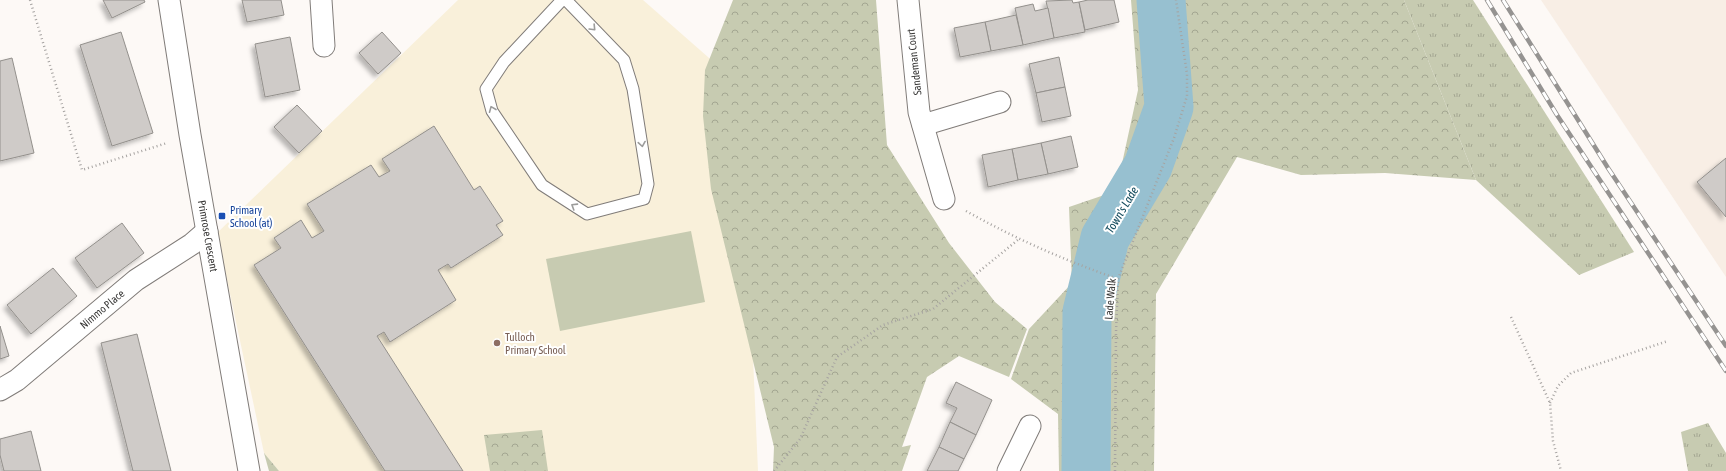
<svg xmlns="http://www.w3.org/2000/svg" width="1726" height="471" viewBox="0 0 1726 471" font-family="'Asap Condensed',sans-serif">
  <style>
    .built { fill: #f8eee5 }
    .education { fill: #f9f0da }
    .grass { fill: url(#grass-tufts) }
    .forest { fill: url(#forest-crowns) }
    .garden { fill: #c7cbb1 }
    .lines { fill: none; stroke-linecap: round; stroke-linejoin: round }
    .river { stroke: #97c0d0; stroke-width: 49 }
    .building { fill: #cfcbc8; stroke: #93908c; filter: url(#shadow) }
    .lane-casing { stroke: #807c79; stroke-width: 13 }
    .street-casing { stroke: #807c79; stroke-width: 23 }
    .path { stroke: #a6a3a1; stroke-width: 2.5; stroke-dasharray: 1 3; stroke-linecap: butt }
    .lane { stroke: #fff; stroke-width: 11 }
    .street { stroke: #fff; stroke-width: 21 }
    .rail-casing { stroke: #959391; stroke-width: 4.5 }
    .rail { stroke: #fff; stroke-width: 3; stroke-dasharray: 9; stroke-linecap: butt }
    .oneway { stroke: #9c9c9b }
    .transit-dot { fill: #1a4fb4; stroke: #fff; stroke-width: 1.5 }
    .education-dot { fill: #8d6e63; stroke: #fff; stroke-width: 1.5 }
    .labels { text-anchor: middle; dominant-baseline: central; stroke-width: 4; stroke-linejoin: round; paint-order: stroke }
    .street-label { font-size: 11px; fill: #393837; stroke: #fff }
    .transit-label { font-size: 11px; fill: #164399; stroke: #fff; text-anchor: start }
    .education-label { font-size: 11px; fill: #785e54; stroke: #fff; text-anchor: start }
    .water-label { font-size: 12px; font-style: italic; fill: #134b5d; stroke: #fff }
  </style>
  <defs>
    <pattern id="grass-tufts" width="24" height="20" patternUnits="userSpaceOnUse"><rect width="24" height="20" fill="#c7cbb1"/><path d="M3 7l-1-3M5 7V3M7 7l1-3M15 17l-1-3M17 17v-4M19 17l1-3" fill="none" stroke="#a3a691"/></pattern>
    <pattern id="forest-crowns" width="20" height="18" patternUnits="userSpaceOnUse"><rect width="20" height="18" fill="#c7cbb1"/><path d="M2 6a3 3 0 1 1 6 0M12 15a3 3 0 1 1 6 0" fill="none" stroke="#a3a691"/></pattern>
    <filter id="shadow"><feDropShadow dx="-3.5" dy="3.5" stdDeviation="2" flood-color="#0004"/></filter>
  </defs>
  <rect width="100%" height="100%" fill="#fdf9f6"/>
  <path class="built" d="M1541,0H1726V277Z"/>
  <path class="education" d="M458,0H643L741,86L758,471H279L264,453L217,233Z"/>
  <g class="grass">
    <path d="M1404,0H1473L1634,252L1579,275L1476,180Z"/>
    <path d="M1708,423L1726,453V471H1688L1681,432Z"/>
  </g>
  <g class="forest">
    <path d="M733,0H876L887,145L949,243L995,302L1027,329L1009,377L959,356L927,377L902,447L911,445L902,471H773L774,447L711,189L703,116L705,70Z"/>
    <path d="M1131,0H1404L1476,180L1385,173L1301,175L1237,157L1156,294L1154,471H1059L1058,414L1011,379L1029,329L1072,283L1069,207L1116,191L1138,90Z"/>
    <path d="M542,430L548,471H490L484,435Z"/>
    <path d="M264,453L279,471H269Z"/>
  </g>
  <path class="garden" d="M691,231L705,302L560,331L546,259Z"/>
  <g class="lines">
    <path class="river" d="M1086,471L1087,312L1105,238L1148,166L1169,107L1161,0"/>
  </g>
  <g class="building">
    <path d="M103,0H144L145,2L112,18Z"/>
    <path d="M242,0H281L284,15L247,22Z"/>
    <path d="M1072,0L1073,3L1079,2L1085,32L1054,38L1046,1Z"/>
    <path d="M1088,0H1114L1119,22L1085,30L1079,2Z"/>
    <path d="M1033,4L1035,11L1048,8L1054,38L1023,45L1015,8Z"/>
    <path d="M1016,15L1023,45L991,51L985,22Z"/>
    <path d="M985,22L991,51L960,57L954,28Z"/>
    <path d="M121,32L153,133L112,146L80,45Z"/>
    <path d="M382,32L401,53L378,74L359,53Z"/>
    <path d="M290,37L300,90L265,97L255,44Z"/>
    <path d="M1059,57L1065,87L1036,93L1029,64Z"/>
    <path d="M12,58L34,153L0,161V61Z"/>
    <path d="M1065,87L1071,116L1042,122L1036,93Z"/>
    <path d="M297,105L322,131L299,153L274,127Z"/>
    <path d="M434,126L474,190L480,186L503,221L496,225L503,235L451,268L448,264L438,270L456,300L390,342L384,332L377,336L463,471H385L254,265L281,248L274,238L301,220L312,238L324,231L307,204L371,165L379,177L390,171L382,159Z"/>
    <path d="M1071,136L1078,167L1048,174L1041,143Z"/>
    <path d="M1041,143L1048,174L1018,180L1012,149Z"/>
    <path d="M1012,149L1018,180L988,187L982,155Z"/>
    <path d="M1726,158V217L1697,182Z"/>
    <path d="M122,223L144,253L97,288L75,258Z"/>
    <path d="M53,268L77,296L31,334L7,305Z"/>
    <path d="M0,326L9,356L0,359Z"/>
    <path d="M137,334L171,471H133L101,343Z"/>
    <path d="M956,382L992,400L976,435L950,422L957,408L946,403Z"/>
    <path d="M950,422L976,435L964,459L939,447Z"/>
    <path d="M31,431L41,471H4L0,455V439Z"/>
    <path d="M939,447L964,459L958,471H927Z"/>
  </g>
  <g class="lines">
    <g class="lane-casing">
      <path id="lane" d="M562,0L504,62L486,89L492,111L542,185L587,214L644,199L648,184L633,89L624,60L566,0"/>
    </g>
    <g class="street-casing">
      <g id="street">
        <path d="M169,0L190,135L249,471"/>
        <path d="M321,0L324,46"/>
        <path d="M908,0L919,112L944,199"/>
        <path d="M923,125L1000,102"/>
        <path d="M0,390L17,380L136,280L192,244L207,231"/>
        <path d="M1008,471L1030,426"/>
      </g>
    </g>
    <g class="path">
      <path d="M30,0L82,170L167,143"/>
      <path d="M966,211C1016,239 1064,260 1118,279"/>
      <path d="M1511,317L1550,403L1553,441L1561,471"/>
      <path d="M1550,403L1558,386L1571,373L1668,341"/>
      <path d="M774,471L800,439L837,357L883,325L933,309L1019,239"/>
      <path d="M1115,471L1116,332L1118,279L1174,138L1187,96V74L1176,0"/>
    </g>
    <use href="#lane" class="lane"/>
    <use href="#street" class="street"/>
    <g class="rail-casing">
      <g id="rail">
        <path d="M1487,0L1557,115L1726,371"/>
        <path d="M1503,0L1608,168L1726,346"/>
      </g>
    </g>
    <use href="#rail" class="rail"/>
  </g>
  <defs><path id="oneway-chevron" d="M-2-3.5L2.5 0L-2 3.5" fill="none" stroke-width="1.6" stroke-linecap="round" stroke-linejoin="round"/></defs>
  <g class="oneway">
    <use href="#oneway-chevron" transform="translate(593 28) rotate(46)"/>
    <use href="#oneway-chevron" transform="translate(492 109) rotate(-112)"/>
    <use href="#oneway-chevron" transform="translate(642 144) rotate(81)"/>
    <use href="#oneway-chevron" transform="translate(574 206) rotate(-148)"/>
  </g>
  <rect class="transit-dot" x="218" y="212" width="8" height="8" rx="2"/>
  <circle class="education-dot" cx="497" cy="343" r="4"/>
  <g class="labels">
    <g class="street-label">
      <text transform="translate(914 62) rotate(-96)">Sandeman Court</text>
      <text transform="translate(208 236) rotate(80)">Primrose Crescent</text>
      <text transform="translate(1110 299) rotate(-85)">Lade Walk</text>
      <text transform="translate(102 309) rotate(-40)">Nimmo Place</text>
    </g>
    <g class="transit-label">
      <text x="230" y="210">Primary<tspan x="230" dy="13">School (at)</tspan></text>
    </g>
    <g class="education-label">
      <text x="505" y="337">Tulloch<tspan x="505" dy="13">Primary School</tspan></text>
    </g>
    <g class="water-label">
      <text transform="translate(1122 210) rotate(-59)">Town's Lade</text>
    </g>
  </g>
</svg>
